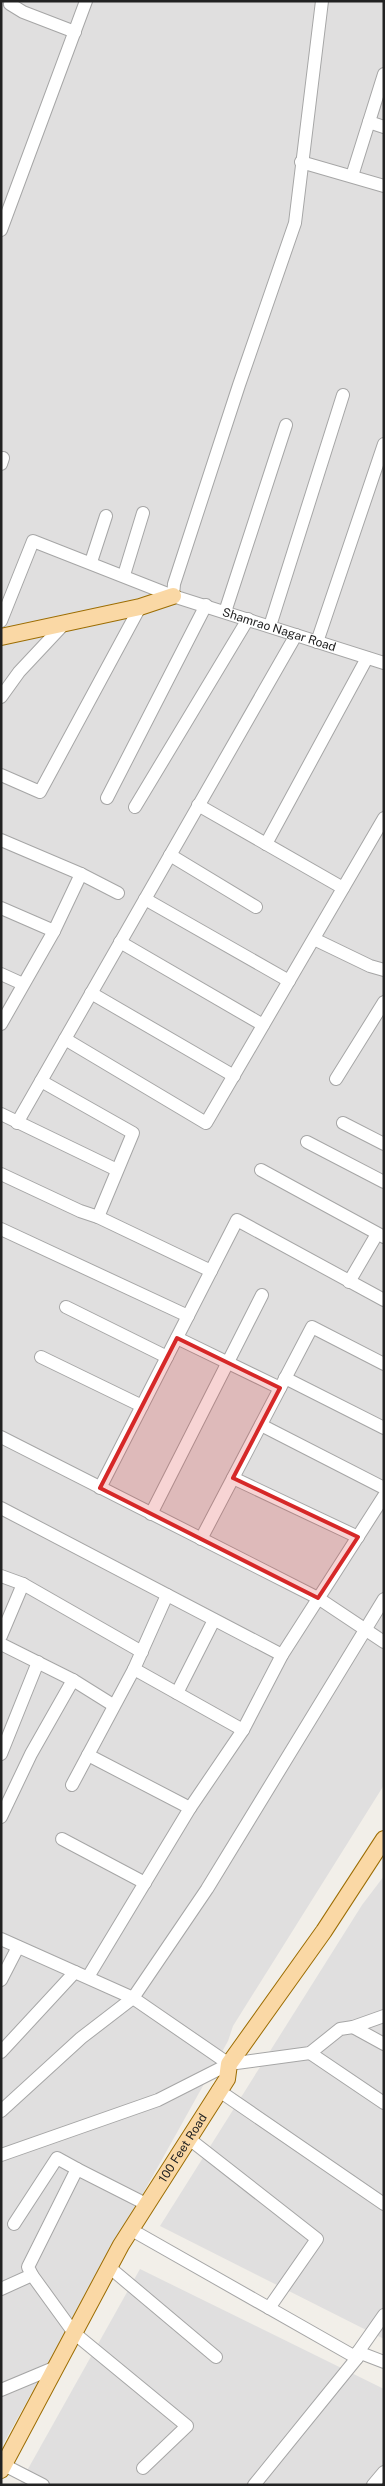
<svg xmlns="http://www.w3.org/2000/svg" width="385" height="2486" viewBox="0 0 385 2486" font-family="'Public Sans',sans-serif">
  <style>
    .residential { fill: #e0dfdf }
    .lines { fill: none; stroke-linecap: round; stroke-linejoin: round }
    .minor-casing { stroke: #a6a6a6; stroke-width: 14 }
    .major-casing { stroke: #9c6d03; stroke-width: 18 }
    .minor { stroke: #fff; stroke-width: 12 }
    .major { stroke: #fad8a5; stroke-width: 16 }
    .marked { fill: #d62828; fill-opacity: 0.2; stroke: #d62828; stroke-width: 4; stroke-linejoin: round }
    .labels { text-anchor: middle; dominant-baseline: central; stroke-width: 5; stroke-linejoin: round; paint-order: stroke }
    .street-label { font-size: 12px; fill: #222; stroke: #fff }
  </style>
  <rect width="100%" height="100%" fill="#f2efe9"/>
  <g class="residential">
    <path d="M1,1H384V1785L233,2026L228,2041L1,2448Z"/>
    <path d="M384,1876V2339L160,2226L362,1905Z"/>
    <path d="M140,2269L384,2389V2485H19Z"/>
  </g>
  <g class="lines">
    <g class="minor-casing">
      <g id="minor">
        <path d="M11,1L10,4L23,12L75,32"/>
        <path d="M369,122L384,127"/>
        <path d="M301,162L384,186"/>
        <path d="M352,176L384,74"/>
        <path d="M1,230L86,1"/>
        <path d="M1,464L3,458"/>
        <path d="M91,562L106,516"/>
        <path d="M124,575L143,513"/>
        <path d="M173,596L174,584L239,385L295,223L322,1"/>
        <path d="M225,612L286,425"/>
        <path id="s1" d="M1,621L33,541L173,596L384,663"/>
        <path d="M270,626L343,395"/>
        <path d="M317,642L384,444"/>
        <path d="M1,697L19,672L64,624"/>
        <path d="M1,775L40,792L140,607"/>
        <path d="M107,798L206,605"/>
        <path d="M198,805L343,888"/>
        <path d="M135,807L248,619"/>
        <path d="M1,840L81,874L118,893"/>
        <path d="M266,844L367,658"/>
        <path d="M170,855L256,907"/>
        <path d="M145,899L289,981"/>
        <path d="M1,908L54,931"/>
        <path d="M314,939L370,966L384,970"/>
        <path d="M120,942L263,1025"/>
        <path d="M1,974L23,984"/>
        <path d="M91,993L234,1076"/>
        <path d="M1,1024L54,931L81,874"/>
        <path d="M65,1039L206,1123L384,818"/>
        <path d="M336,1079L384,1002"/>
        <path d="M41,1081L133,1133L98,1217"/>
        <path d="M1,1114L117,1170"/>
        <path d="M17,1123L296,635"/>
        <path d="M343,1123L384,1144"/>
        <path d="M307,1142L384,1182"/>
        <path d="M261,1170L384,1237"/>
        <path d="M1,1174L80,1211L98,1217L211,1271"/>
        <path d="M1,1229L188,1316"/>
        <path d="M349,1282L377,1234"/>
        <path d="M66,1307L167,1357"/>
        <path d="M177,1338L280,1388"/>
        <path d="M41,1357L142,1406"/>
        <path d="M285,1378L384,1428"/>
        <path d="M261,1425L384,1488"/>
        <path d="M1,1437L318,1598L384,1642"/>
        <path d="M233,1478L358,1537"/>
        <path d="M100,1488L237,1220L384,1300"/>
        <path d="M1,1508L282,1655"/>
        <path d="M151,1514L262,1295"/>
        <path d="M201,1539L312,1327L384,1364"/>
        <path d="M1,1576L23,1584L142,1652"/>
        <path d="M1,1636L23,1584"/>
        <path d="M1,1644L73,1680L113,1705"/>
        <path d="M134,1669L167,1595"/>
        <path d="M177,1693L214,1620"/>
        <path d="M1,1754L38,1662"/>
        <path d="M72,1785L88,1755"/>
        <path d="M190,1808L88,1755L134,1669L243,1730"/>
        <path d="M1,1817L31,1754L73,1680"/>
        <path d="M62,1839L145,1883"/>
        <path d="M1,1939L133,1998L229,2064"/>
        <path d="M88,1977L190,1808L243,1730L282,1655L384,1496"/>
        <path d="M1,1980L18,1947"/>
        <path d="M353,2027L384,2044"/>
        <path d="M1,2052L75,1972"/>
        <path d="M310,2053L384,2103"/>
        <path d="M218,2090L384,2204"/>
        <path d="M1,2111L81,2038L133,1998L207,1889L384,1599"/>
        <path d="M188,2138L317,2239L269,2308"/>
        <path d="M1,2155L158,2100L229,2064L310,2053L340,2029L353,2027L384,2016"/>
        <path d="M14,2224L57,2158L77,2169"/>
        <path d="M130,2229L357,2358"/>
        <path d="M109,2267L216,2357"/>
        <path d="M32,2275L28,2267L77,2169L146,2204"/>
        <path d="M1,2289L32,2275L74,2333L187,2426L143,2468"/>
        <path d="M358,2352L384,2315"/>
        <path d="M1,2390L56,2367"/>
        <path d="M4,2465L43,2485"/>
        <path d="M254,2485L357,2358L358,2352L384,2362"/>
        <path d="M373,2485L384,2472"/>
      </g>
    </g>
    <g class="major-casing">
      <g id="major">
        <path d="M1,637L140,607L173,596"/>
        <path id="s2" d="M1,2470L121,2245L227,2079L229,2064L324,1931L384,1839"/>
      </g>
    </g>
    <use href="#minor" class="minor"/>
    <use href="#major" class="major"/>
  </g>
  <path class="marked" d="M177,1338L280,1388L233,1478L358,1537L318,1598L100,1488Z"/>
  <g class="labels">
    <g class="street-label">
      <text stroke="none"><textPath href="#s1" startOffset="348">Shamrao Nagar Road</textPath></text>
      <text stroke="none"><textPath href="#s2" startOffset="370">100 Feet Road</textPath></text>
    </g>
  </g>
  <rect width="385" height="2486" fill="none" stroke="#222222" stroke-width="5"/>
</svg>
